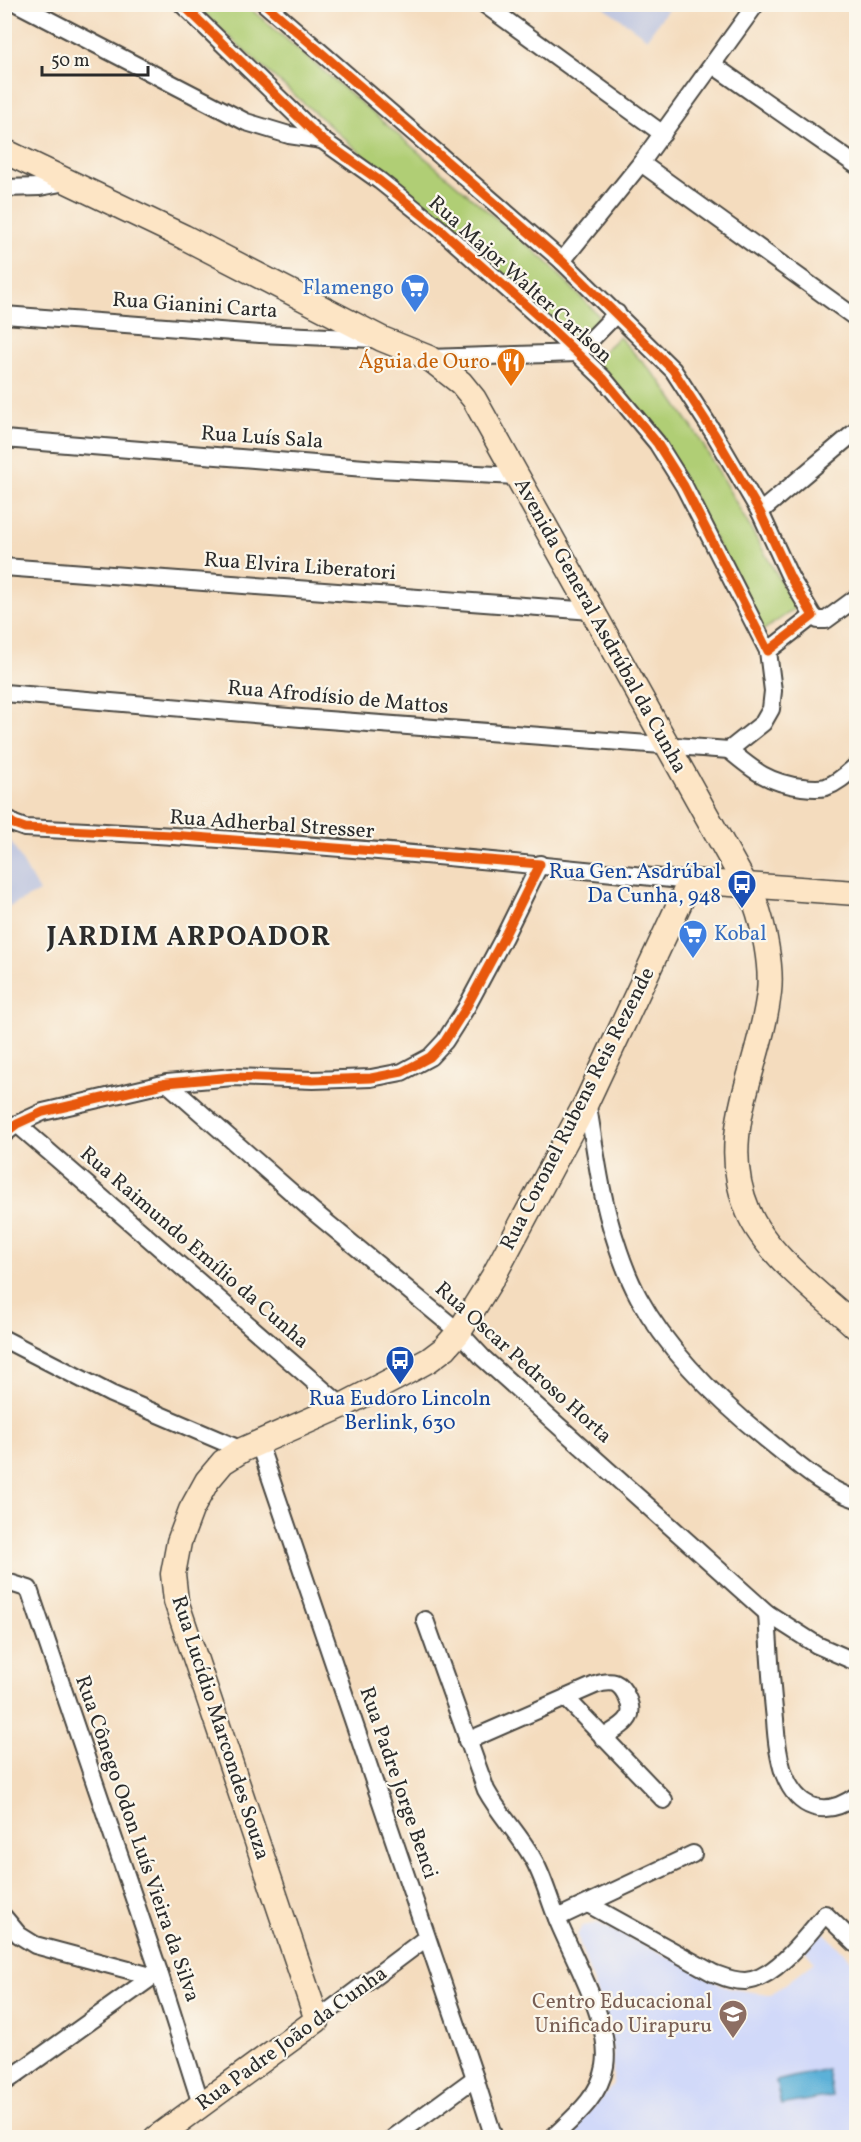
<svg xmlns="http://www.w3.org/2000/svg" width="861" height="2142" viewBox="0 0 861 2142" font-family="Vollkorn,serif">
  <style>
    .built { fill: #d1d9f9 }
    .industrial { fill: #bbc3de }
    .green { fill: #b0ce75; stroke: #6e7c50; stroke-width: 1.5 }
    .water { fill: #5cb1d8; stroke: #446e82; stroke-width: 1.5 }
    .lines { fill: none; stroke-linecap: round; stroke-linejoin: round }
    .street-casing { stroke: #494641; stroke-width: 20 }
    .secondary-casing { stroke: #494641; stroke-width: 27 }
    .street { stroke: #fff; stroke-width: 16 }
    .secondary { stroke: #fde5c5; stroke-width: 24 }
    .cycleway-casing { stroke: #fbf7ec; stroke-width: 13 }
    .cycleway { stroke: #e8590c; stroke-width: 9 }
    .labels { text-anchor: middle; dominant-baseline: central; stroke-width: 4.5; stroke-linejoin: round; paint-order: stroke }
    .street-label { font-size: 21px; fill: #2b2b2b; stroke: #fbf7ec }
    .shop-label { font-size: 21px; fill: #366cbe; stroke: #fbf7ec; text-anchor: end }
    .food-label { font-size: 21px; fill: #c56008; stroke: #fbf7ec; text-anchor: end }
    .transit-label { font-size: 21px; fill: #164399; stroke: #fbf7ec; text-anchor: end }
    .education-label { font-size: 21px; fill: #785e54; stroke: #fbf7ec; text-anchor: end }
    .district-label { font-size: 27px; font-weight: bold; letter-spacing: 1.5px; fill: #2b2b2b; stroke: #fbf7ec }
  </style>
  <rect width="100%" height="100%" fill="#fbf7ec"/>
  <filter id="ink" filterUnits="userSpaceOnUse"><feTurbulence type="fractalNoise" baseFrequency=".0167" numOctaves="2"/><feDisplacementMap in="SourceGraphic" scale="12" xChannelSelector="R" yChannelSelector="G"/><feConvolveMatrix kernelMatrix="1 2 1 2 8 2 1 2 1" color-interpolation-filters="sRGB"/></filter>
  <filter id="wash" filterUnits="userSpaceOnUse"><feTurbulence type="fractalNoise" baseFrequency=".008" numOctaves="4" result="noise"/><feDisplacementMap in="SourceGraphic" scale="24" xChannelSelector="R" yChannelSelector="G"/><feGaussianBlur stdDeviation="1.35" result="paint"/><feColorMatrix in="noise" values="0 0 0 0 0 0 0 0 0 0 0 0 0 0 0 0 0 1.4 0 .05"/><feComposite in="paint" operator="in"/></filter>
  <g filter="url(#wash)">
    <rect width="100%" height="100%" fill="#f4dcbe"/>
    <path class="built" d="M598,1923L696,1970L728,1988L771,1995L814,1962L799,1942L817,1925L856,1965V2137L564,2138L613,2085V2052L608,2028L577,1935L582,1926Z"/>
    <g class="industrial">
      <path d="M601,5H671L647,38Z"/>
      <path d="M5,831L39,892L5,909H4Z"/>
    </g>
    <g class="green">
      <path d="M195,5H246L546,261L599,316L593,332L570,336L258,63Z"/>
      <path d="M619,337L661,382L698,436L796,608L762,631L658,430L592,361Z"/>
    </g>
    <path class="water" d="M827,2069L832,2096L781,2105L776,2081Z"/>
  </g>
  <g filter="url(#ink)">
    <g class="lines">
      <g class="street-casing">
        <g id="street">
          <path d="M18,4L246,122L289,135L322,140"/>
          <path d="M265,4L562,261L673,370L715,435L760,512L790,577L813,616L818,620H826L856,598"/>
          <path d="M484,4L663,134"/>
          <path d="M713,65L856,165"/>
          <path d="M641,163L856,318"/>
          <path d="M4,188L40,187L66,182"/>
          <path d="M562,261L641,163L756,4"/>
          <path d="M4,315L260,334L375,339"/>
          <path d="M429,358L578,353L617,313"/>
          <path d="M4,439L377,469L517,476"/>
          <path d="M760,512L856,431"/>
          <path d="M4,567L592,611"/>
          <path d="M768,651L813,616"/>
          <path d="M4,693L301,718L729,750L763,723L771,709L773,691L768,651L684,486L657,443L603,378L540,318L440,229L380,181L322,140L182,4"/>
          <path d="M729,750C754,771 769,783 802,787C810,788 818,789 826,787C838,783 847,774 856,766"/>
          <path d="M4,817L14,824L25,828C247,838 469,857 690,881"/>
          <path d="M167,1083L314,1212L459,1332L483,1358L767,1613L817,1645L856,1662"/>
          <path d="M587,1101C595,1146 600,1195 615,1239C621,1258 629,1280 639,1298C668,1351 719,1401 766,1439C794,1461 822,1488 856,1499"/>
          <path d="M17,1124L342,1406"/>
          <path d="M4,1134L17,1124L43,1112L167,1083L233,1077L313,1080L371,1078L402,1072L430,1057L445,1041L466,1008L504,937L540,864"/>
          <path d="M4,1339L111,1394L242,1450"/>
          <path d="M259,1444L475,2078L494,2138"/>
          <path d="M4,1581L29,1589L159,1972L201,2104"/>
          <path d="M767,1613C769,1648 771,1684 775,1719C776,1737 778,1757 784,1774C798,1810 825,1818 856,1796"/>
          <path d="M425,1620L486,1790C499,1814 519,1834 532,1857C544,1877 549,1900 558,1921C574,1960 612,2024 605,2066C600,2097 573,2118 552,2138"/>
          <path d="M566,1698L664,1800"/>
          <path d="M467,1741L595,1685C601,1683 609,1681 615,1683C624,1687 634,1707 629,1717C625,1725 611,1732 603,1738"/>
          <path d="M588,1904L713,1973C724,1977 733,1981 745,1981C774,1980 807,1936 825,1914L856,1944"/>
          <path d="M4,1917L19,1935L35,1945L151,1976"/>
          <path d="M557,1918L693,1854"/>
          <path d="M317,2020L426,1938"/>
          <path d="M4,2083L159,1972"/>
          <path d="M393,2138L475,2078"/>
        </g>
      </g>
      <g class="secondary-casing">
        <g id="secondary">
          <path d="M4,151L184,237L382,339L429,358L461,383L474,399L755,902C764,926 772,967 769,992C761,1067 715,1134 748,1211C766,1255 822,1295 856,1327"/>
          <path d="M156,2138L317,2020L176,1601L173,1574L179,1542L191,1510L207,1481L223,1462L242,1450L342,1406L396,1378L429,1360L445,1348L459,1332L493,1277L587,1101L690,881L856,893"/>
        </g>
      </g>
      <use href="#street" class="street"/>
      <use href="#secondary" class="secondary"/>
      <g class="cycleway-casing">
        <g id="cycleway">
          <path d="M182,4L322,140L380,181L440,229L540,318L603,378L657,443L684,486L768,651L813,616L790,577L760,512L715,435L673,370L562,261L265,4"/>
          <path d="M4,817L14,824L25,828L171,835L540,864L504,937L466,1008L445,1041L430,1057L402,1072L371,1078L313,1080L233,1077L167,1083L43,1112L17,1124L4,1134"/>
        </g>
      </g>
      <use href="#cycleway" class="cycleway"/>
    </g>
  </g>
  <defs>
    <g id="supermarket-pin" transform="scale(1.5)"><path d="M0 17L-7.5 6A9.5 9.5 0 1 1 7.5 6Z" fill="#3f7fe0" stroke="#fbf7ec"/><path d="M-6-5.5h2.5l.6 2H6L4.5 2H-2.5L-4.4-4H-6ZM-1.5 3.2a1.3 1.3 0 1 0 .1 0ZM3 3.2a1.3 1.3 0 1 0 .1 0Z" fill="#fff"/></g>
    <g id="restaurant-pin" transform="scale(1.5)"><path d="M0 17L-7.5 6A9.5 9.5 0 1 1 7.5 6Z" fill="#e8710a" stroke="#fbf7ec"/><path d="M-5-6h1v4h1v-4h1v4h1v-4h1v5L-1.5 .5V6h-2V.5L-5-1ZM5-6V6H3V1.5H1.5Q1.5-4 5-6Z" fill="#fff"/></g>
    <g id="bus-pin" transform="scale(1.5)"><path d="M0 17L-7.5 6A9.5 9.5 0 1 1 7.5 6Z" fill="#1a4fb4" stroke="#fbf7ec"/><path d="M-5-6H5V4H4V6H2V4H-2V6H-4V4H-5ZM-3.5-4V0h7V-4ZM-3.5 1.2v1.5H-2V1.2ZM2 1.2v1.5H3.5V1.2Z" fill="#fff"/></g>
    <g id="school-pin" transform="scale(1.5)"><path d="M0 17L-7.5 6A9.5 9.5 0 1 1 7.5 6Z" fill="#8d6e63" stroke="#fbf7ec"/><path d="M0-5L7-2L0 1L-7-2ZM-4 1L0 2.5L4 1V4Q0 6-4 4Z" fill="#fff"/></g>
  </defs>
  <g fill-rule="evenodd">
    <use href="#supermarket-pin" x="415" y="288"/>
    <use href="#restaurant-pin" x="511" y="362"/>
    <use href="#bus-pin" x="742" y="884"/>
    <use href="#supermarket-pin" x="693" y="934"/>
    <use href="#bus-pin" x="400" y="1360"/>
    <use href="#school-pin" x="733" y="2014"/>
  </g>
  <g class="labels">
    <g class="street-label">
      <text transform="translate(520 280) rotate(42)">Rua Major Walter Carlson</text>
      <text transform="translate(195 306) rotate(4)">Rua Gianini Carta</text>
      <text transform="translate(262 438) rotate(4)">Rua Luís Sala</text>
      <text transform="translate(300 567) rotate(4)">Rua Elvira Liberatori</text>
      <text transform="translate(600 626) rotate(61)">Avenida General Asdrúbal da Cunha</text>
      <text transform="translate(338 698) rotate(5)">Rua Afrodísio de Mattos</text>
      <text transform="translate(272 825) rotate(4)">Rua Adherbal Stresser</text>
      <text transform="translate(578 1109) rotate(-63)">Rua Coronel Rubens Reis Rezende</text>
      <text transform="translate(194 1248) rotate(41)">Rua Raimundo Emílio da Cunha</text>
      <text transform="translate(523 1363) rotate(42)">Rua Oscar Pedroso Horta</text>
      <text transform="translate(220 1728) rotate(72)">Rua Lucídio Marcondes Souza</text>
      <text transform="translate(398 1783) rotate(71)">Rua Padre Jorge Benci</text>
      <text transform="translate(137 1839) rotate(71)">Rua Cônego Odon Luís Vieira da Silva</text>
      <text transform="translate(292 2039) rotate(-36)">Rua Padre João da Cunha</text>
    </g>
    <g class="shop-label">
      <text x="394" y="288">Flamengo</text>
      <text x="714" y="934" text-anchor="start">Kobal</text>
    </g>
    <g class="food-label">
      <text x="490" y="362">Águia de Ouro</text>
    </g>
    <g class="transit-label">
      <text x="721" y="872">Rua Gen. Asdrúbal<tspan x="721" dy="24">Da Cunha, 948</tspan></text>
      <text x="400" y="1399" text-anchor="middle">Rua Eudoro Lincoln<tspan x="400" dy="24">Berlink, 630</tspan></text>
    </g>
    <g class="education-label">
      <text x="712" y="2002">Centro Educacional<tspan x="712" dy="24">Unificado Uirapuru</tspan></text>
    </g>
    <g class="district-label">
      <text x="189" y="938">JARDIM ARPOADOR</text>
    </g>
  </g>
  <rect width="861" height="2142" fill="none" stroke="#fbf7ec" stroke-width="24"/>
  <path d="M42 66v9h106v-9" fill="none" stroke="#2b2b2b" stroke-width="3"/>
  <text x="51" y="66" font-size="18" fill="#2b2b2b" stroke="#fbf7ec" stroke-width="4.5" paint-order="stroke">50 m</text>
</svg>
